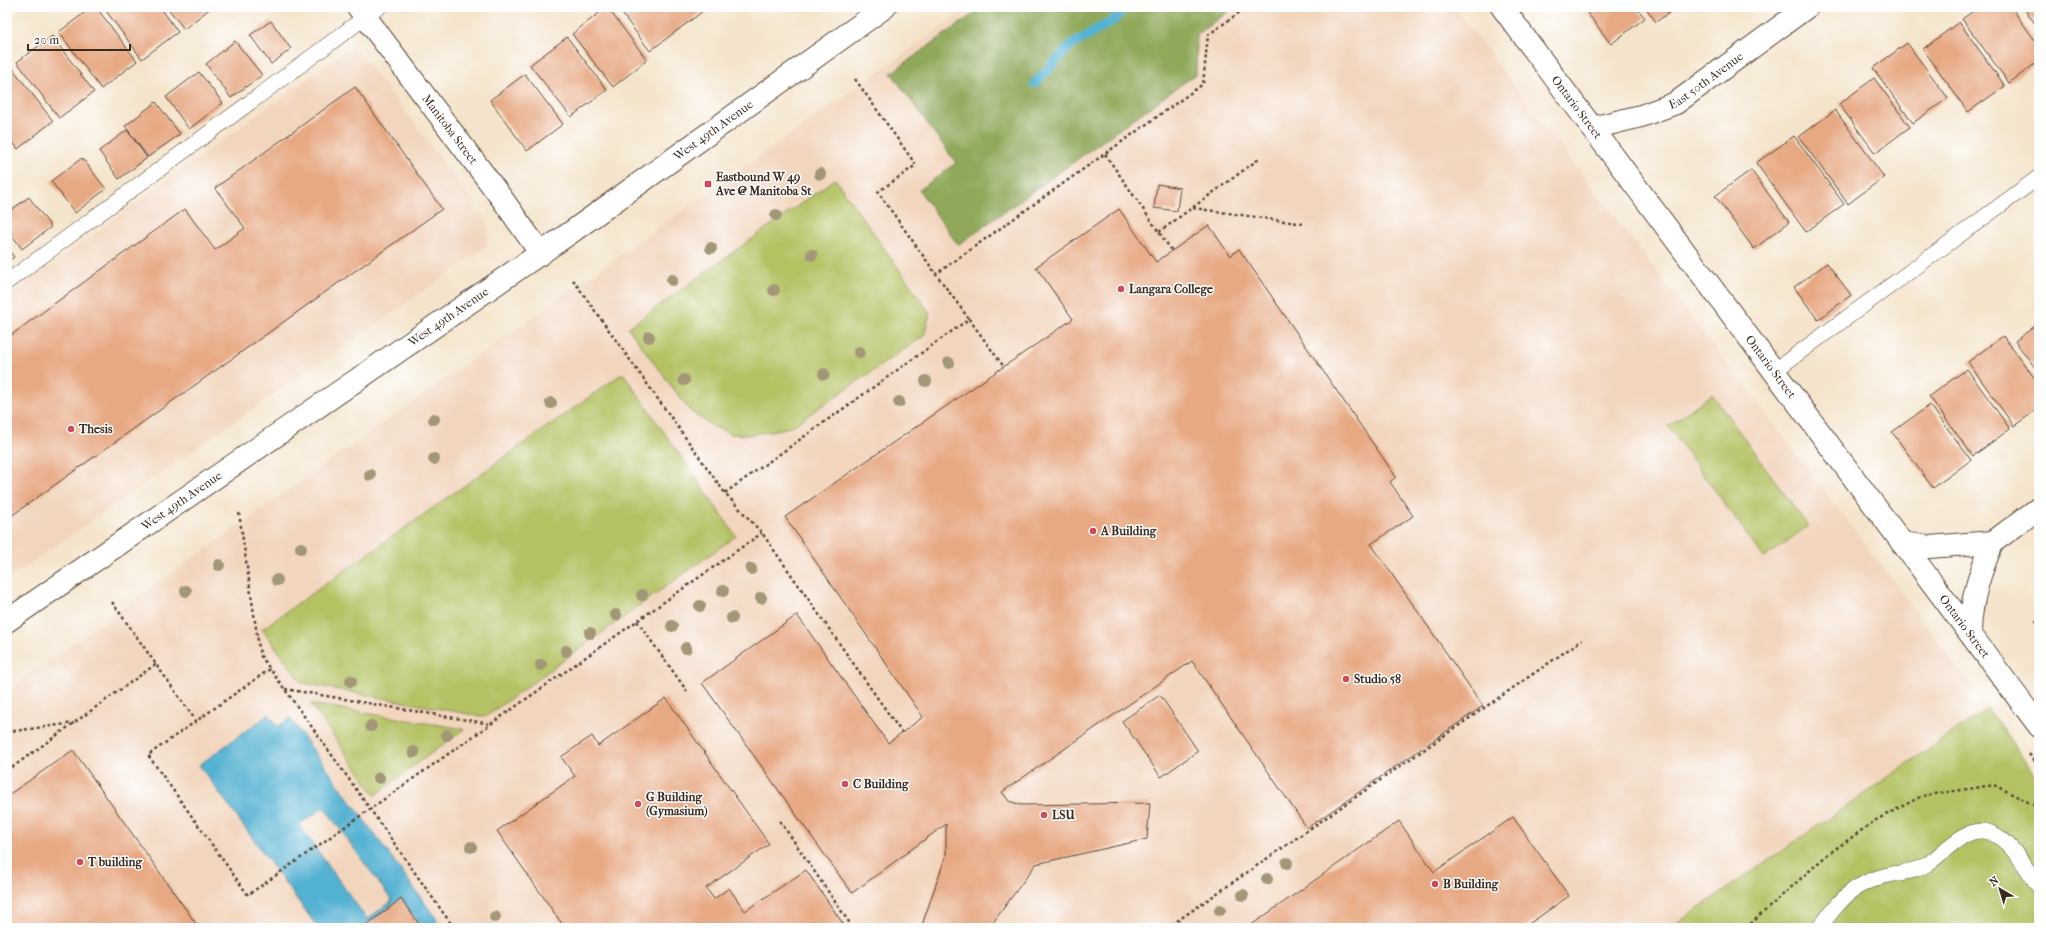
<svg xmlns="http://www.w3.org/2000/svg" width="2046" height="935" viewBox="0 0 2046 935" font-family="'IM FELL French Canon',serif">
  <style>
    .built { fill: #f2d5bd }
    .green { fill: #b4c264; stroke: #787641 }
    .forest { fill: #8fa85a; stroke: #65693c }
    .water { fill: #52b1d1; stroke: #466e78; fill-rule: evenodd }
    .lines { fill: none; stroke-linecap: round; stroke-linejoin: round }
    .stream { stroke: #52b1d1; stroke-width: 10 }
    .building { fill: #e7a983 }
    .service-casing { stroke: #574638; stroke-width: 16 }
    .minor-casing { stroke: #574638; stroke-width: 24 }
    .tertiary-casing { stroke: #574638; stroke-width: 24 }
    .path { stroke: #574638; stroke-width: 2.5; stroke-dasharray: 3 3; stroke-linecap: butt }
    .service { stroke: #fff; stroke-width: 15 }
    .minor { stroke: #fff; stroke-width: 22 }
    .tertiary { stroke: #fff; stroke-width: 22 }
    .tree { fill: #a29777 }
    .poi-dot { fill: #d1495b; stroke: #fff; stroke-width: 1.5 }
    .labels { text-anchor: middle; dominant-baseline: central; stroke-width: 3; stroke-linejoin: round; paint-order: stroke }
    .street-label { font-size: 12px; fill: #3b2a1e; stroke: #fff }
    .poi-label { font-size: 12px; font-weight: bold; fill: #3b2a1e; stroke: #fff; text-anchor: start }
  </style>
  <rect width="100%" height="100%" fill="#fff"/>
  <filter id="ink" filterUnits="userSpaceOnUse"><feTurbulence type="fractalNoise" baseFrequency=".025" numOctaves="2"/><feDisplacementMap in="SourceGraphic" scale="8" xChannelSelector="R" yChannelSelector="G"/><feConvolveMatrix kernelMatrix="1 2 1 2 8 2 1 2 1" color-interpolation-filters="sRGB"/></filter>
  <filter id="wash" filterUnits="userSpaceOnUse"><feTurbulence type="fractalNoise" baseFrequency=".012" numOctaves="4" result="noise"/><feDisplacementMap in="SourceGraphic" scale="16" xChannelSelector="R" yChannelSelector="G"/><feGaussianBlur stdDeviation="0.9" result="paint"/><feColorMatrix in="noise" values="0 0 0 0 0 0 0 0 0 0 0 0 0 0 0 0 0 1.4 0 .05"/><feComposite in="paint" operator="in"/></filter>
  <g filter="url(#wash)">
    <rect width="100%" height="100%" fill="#f4e4cb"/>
    <g class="built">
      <path d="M970,7H1454L1885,570L1988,708L1670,928H7V690Z"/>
      <path d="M352,46L395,98L487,221L489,232L487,244L478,253L9,578L7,575V297Z"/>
    </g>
    <g class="green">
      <path d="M835,179L930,313L924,336L791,427L750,435L731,434L712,426L690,411L628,328Z"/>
      <path d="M623,373L736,536L485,717L302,683L262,629Z"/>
      <path d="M1712,394L1808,526L1764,558L1668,426Z"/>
      <path d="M311,704L464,729L375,795Z"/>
      <path d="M1988,708L2039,781V928H1670Z"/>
    </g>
    <path class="forest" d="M983,7H1235L1197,34L1196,74L958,245L919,190L956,163L891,73Z"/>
    <path class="water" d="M269,714L278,727L290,718L443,928H422L401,899L362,928H318L199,765ZM324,807L392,901L367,919L299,825Z"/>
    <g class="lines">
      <path class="stream" d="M1035,83L1070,46L1114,20L1124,7"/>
    </g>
    <g id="blocks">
      <g class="building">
        <path d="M92,7H96L137,61L101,89L59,32Z"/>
        <path d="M103,7H160L178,32L142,59Z"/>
        <path d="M167,7H212L184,29Z"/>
        <path d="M607,7L647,60L613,87L572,34Z"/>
        <path d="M617,7H700L703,11L650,51Z"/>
        <path d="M1583,7H1636L1645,18L1611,44Z"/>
        <path d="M1645,7H1677L1656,22Z"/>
        <path d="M1979,7H2011L2039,46V61L2009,83L1962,19Z"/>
        <path d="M2023,7H2039V29Z"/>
        <path d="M271,21L291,49L271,64L250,35Z"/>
        <path d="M1959,22L2005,86L1968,112L1923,49Z"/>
        <path d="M52,36L94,92L59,118L17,62Z"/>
        <path d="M567,37L607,90L571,117L530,65Z"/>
        <path d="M235,41L262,75L231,98L206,64Z"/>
        <path d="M1907,43L1948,98L1913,123L1873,68Z"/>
        <path d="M13,69L53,121L18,149L7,134V74Z"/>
        <path d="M199,72L223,103L189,129L166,97Z"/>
        <path d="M525,74L563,124L527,151L490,100Z"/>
        <path d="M1874,78L1910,127L1875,153L1839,104Z"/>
        <path d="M355,87L442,209L7,519V338L185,209L215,250L245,228L215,188Z"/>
        <path d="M156,102L180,134L148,157L125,126Z"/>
        <path d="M1835,110L1884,177L1848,204L1799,137Z"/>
        <path d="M127,130L147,158L119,179L99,151Z"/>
        <path d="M1794,136L1844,204L1806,232L1756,163Z"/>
        <path d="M7,149L11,155L7,158Z"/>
        <path d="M82,158L106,189L75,213L51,181Z"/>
        <path d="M1751,170L1789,222L1754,249L1715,196Z"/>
        <path d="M1157,184L1180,188L1177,211L1154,208Z"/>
        <path d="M29,197L51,227L22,249L7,228V213Z"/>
        <path d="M1119,209L1156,262L1209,225L1230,256L1239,249L1396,477L1390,482L1413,516L1371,544L1483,706L1307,828L1192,661L1002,792L1009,801L1021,805L1150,803L1147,839L1036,864L989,928H921L946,855V824L852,893L702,683L797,615L888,743L923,717L785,517L1073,319L1036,267Z"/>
        <path d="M7,247L14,257L7,262Z"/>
        <path d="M1827,263L1851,295L1818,320L1794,287Z"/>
        <path d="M2039,323V373L2015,341Z"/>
        <path d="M2003,336L2039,384V408L2014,426L1968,362Z"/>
        <path d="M1967,369L2010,429L1973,456L1929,396Z"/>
        <path d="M1930,405L1971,460L1933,488L1892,432Z"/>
        <path d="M2039,618V626L2035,621Z"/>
        <path d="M1160,695L1198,751L1161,777L1122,721Z"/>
        <path d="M666,698L769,844L706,888L714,899L729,888L745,911L806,870L846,928H565L497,831L575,776L561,757L592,736L598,746Z"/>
        <path d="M73,750L199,928H7V796Z"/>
        <path d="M1513,817L1569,896L1523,928H1247L1399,821L1434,872Z"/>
        <path d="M401,899L422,928H362Z"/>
      </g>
    </g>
  </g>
  <g filter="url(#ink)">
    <use href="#blocks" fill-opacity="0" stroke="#574638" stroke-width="1"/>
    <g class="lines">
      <g class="service-casing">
        <g id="service">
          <path d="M7,282L379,7"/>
          <path d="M1774,371L2039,177"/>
          <path d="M1819,928C1830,914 1841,898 1856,888C1864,883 1876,878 1884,876C1898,872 1913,873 1926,865C1944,854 1966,823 1991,833C2012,841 2026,869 2039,887"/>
        </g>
      </g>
      <g class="minor-casing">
        <g id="minor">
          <path id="s1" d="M358,7L503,200L541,254"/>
          <path id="s2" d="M1502,7L2039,726"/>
          <path id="s3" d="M1592,128L1641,116L1676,103L1807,7"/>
          <path d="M1993,542L2039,508"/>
          <path d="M1902,543L1929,547L1993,542"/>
          <path d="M1970,631C1971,599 1980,572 1993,542"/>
        </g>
      </g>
      <g class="tertiary-casing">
        <g id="tertiary">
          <path id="s4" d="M7,621L570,233L885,7"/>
        </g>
      </g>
      <g class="path">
        <path d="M855,79L916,165L878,192L936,274"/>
        <path d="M1105,154L1172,251"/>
        <path d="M1193,208L1304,224"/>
        <path d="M1159,232L1259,159"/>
        <path d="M573,280L725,493L762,533L902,733"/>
        <path d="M969,319L1004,367"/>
        <path d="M725,493L969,319L936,274L1203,84L1208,35L1247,7"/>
        <path d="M239,513L260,655L270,669"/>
        <path d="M112,602L196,721"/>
        <path d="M637,621L687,691"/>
        <path d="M285,689L490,724"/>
        <path d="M7,732L74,723"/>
        <path d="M2029,754L2039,767"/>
        <path d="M7,771L156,664"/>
        <path d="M780,821L853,928"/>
        <path d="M454,928C393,842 332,754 270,669L148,755L248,895L762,533"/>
        <path d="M1167,928L1582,640"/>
        <path d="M1746,928L1827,855L1876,820L1922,796L1994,785L2036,806L2039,809"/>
      </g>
      <use href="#service" class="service"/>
      <use href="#minor" class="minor"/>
      <use href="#tertiary" class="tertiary"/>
    </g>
    <g class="tree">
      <circle cx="820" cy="174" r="6"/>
      <circle cx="776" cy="215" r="6"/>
      <circle cx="711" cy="248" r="6"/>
      <circle cx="812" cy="255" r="6"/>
      <circle cx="672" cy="280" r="6"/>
      <circle cx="774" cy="290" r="6"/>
      <circle cx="649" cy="337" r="6"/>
      <circle cx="859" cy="352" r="6"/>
      <circle cx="949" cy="363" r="6"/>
      <circle cx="824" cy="374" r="6"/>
      <circle cx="684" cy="380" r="6"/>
      <circle cx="926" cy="381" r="6"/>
      <circle cx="899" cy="402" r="6"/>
      <circle cx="551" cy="403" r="6"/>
      <circle cx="434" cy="419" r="6"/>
      <circle cx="434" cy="459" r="6"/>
      <circle cx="370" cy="475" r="6"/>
      <circle cx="301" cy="548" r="6"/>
      <circle cx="219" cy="565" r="6"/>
      <circle cx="751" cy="569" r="6"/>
      <circle cx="277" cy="580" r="6"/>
      <circle cx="186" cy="591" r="6"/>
      <circle cx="723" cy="591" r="6"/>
      <circle cx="642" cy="595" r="6"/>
      <circle cx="761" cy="598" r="6"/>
      <circle cx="700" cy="606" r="6"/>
      <circle cx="616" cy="615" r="6"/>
      <circle cx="732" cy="618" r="6"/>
      <circle cx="672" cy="626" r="6"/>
      <circle cx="590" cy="633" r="6"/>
      <circle cx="686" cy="648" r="6"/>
      <circle cx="566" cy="651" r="6"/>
      <circle cx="541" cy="665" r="6"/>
      <circle cx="351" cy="681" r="6"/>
      <circle cx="371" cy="726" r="6"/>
      <circle cx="447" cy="735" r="6"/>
      <circle cx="414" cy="752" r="6"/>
      <circle cx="379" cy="778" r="6"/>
      <circle cx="471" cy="847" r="6"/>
      <circle cx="1287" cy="863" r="6"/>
      <circle cx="1267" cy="879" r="6"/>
      <circle cx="1243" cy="895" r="6"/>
      <circle cx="1220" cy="910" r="6"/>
      <circle cx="495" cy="917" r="6"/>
    </g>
  </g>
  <g class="poi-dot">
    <rect x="704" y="180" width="8" height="8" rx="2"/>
    <circle cx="1121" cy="289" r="4"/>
    <circle cx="71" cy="429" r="4"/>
    <circle cx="1093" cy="531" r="4"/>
    <circle cx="1346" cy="679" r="4"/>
    <circle cx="845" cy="784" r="4"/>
    <circle cx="638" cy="804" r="4"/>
    <circle cx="1044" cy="815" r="4"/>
    <circle cx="80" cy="862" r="4"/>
    <circle cx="1435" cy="884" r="4"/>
  </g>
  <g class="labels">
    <g class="street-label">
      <text stroke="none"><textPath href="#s3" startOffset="125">East 50th Avenue</textPath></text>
      <text stroke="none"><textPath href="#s2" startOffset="125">Ontario Street</textPath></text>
      <text stroke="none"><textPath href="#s1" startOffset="153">Manitoba Street</textPath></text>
      <text stroke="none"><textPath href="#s4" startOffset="860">West 49th Avenue</textPath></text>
      <text stroke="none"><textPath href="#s4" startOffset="536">West 49th Avenue</textPath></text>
      <text stroke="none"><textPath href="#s2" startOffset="449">Ontario Street</textPath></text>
      <text stroke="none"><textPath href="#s4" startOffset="212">West 49th Avenue</textPath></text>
      <text stroke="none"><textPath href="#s2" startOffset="773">Ontario Street</textPath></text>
    </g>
    <g class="poi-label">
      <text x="716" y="177">Eastbound W 49<tspan x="716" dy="14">Ave @ Manitoba St</tspan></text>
      <text x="1129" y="289">Langara College</text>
      <text x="79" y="429">Thesis</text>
      <text x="1101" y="531">A Building</text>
      <text x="1354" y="679">Studio 58</text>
      <text x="853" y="784">C Building</text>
      <text x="646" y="797">G Building<tspan x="646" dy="14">(Gymasium)</tspan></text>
      <text x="1052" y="815">LSU</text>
      <text x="88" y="862">T building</text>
      <text x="1443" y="884">B Building</text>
    </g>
  </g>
  <rect width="2046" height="935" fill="none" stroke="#fff" stroke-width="24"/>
  <g transform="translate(2000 889) rotate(322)" stroke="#ffffff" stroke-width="3" paint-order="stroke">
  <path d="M0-3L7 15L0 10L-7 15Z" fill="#3b2a1e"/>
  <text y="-6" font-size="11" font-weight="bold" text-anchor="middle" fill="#3b2a1e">N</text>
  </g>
  <path d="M28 44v6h102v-6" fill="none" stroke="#3b2a1e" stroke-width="2"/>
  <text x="34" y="44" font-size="12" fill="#3b2a1e" stroke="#ffffff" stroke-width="3" paint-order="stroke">20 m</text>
</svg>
